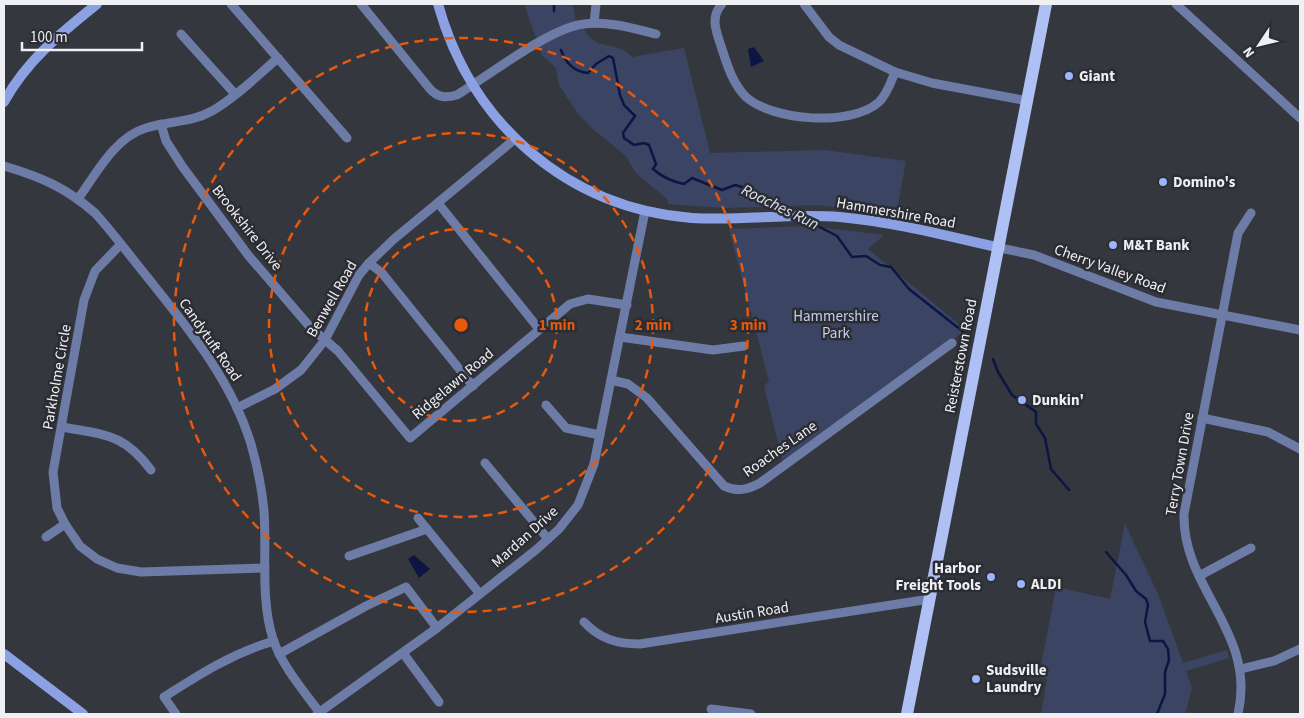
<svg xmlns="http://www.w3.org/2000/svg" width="1304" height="718" viewBox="0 0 1304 718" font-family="'Source Sans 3',sans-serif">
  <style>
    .green { fill: #3b4563 }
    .water { fill: #0d1544 }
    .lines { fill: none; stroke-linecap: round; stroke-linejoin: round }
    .stream { stroke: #0d1544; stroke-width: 2.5 }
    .street { stroke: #6d7ca6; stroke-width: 9 }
    .secondary { stroke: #8ba1e4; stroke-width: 10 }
    .primary { stroke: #afc1f4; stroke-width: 12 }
    .ring { fill: none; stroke: #e8590c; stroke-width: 2.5; stroke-dasharray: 9 6 }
    .poi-dot { fill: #9cb4fd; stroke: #2b2d33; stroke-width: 2 }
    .labels { text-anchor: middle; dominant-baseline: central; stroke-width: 5; stroke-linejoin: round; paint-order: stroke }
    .poi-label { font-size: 15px; font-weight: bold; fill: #eef0f4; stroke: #2b2d33; text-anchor: start }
    .street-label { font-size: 15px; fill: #eef0f4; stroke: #2b2d33 }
    .park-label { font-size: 15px; fill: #c4cff0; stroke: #2b2d33 }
    .water-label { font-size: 16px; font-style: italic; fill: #dde3f4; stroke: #2b2d33 }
    .centre { fill: #e8590c; stroke: #2b2d33; stroke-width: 2.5 }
    .ring-label { font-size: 15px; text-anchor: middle; font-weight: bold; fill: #e8590c; stroke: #2b2d33; stroke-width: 5; stroke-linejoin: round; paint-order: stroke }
  </style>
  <rect width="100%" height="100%" fill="#35373e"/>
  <g class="green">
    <path d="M524,4H573L576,24C585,26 586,35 593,40C605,49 618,42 632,57L684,48L710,153L824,150L906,161L896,215L819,205L724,208L668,204L667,199L636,173L625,155L594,130L578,114L559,85L556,68L542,55Z"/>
    <path d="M809,226L884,235L868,249L966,330L783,462L764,386L769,381L729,229Z"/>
    <path d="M1125,524L1158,594L1183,663L1227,650L1229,658L1186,671L1192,688L1185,714H1041L1047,679L1039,677L1056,587L1110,599Z"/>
  </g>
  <g class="water">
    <path d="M754,47L764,61L751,67L748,49Z"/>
    <path d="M414,555L430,569L419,578L408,559Z"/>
  </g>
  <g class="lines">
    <g class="stream">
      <path d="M554,4V11"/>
      <path d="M561,50C565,62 574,72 588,73L596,64L609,56L613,58L620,95L624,105L635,116L623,133L624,138L634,145L644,143L649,145L656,164L653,169C663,178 672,181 684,184L692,178L722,190L735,185L745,188L790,212"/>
      <path d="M806,220L837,236L852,257L866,256L880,265L891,267L909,289L966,334"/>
      <path d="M993,359L998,372L1012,395L1036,412V424L1045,438L1051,469L1069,490"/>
      <path d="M1106,552L1126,575L1136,591L1146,599L1148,605L1145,622L1150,641H1163L1168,649L1169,660L1165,672V694L1157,714"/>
    </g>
    <g class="street">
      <path d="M231,4L347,138"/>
      <path d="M361,4L430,89C438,98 446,98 457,95C488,76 551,27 584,24C609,21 632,28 656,34"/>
      <path d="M722,4C710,17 716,31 721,46C727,64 732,83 746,97C773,121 851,127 879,102C887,94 891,82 895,72"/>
      <path d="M804,4L829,37L839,45L895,72L932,83L1028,101"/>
      <path d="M1176,4L1300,118"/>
      <path d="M594,23L596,4"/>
      <path d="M181,34L235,94"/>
      <path d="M161,124L166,141L182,166L248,255L310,327L338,351L410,438L570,304L588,299L627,305"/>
      <path d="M4,166C41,177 65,187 95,213C115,235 133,260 152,283C192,333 232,382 251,444C257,465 262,489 264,511C267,553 260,598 273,639C282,666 303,690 320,713"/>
      <path d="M78,199C96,174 115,137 146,128C168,121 191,123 212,111C236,97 257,76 278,58"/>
      <path d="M438,203L539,329"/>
      <path d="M121,244L95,271L84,300L53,472L57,508L65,524L80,546L97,559L117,568L141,572L265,568"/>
      <path d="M1000,248L1034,255L1156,302L1300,330"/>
      <path d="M369,263L382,273L473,386"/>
      <path d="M620,337L713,350L744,346"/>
      <path d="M611,380L628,384L647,398L724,486C738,492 747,490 760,483L952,343"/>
      <path d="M546,405L566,428L600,435"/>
      <path d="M237,408L275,389L301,370L325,340L359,275L369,263L394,239L515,139"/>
      <path d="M1202,418L1268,432L1300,449"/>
      <path d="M62,427C105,435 123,433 151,470"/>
      <path d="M485,463L548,539"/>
      <path d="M418,518L480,594"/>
      <path d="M46,537L65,524"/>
      <path d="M349,556L427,529"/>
      <path d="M1199,576L1251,548"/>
      <path d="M584,622C600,639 617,644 640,644L930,599"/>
      <path d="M403,653L439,702"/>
      <path d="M279,654L366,606L406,587L437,628"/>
      <path d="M1241,669L1274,661L1300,649"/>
      <path d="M711,709L751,714"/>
      <path d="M176,714L164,697C200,674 233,653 274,641"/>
      <path d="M317,714L437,628L537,549L559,529L578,505L594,464L645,211"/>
      <path d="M1238,714C1257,632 1182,589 1184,514L1238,233L1251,213"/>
    </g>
    <g class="secondary">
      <path d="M438,4C471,124 567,208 692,218C741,221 791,213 840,217C894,222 947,236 1000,248"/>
      <path d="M4,102C26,61 62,32 97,4"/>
      <path d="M4,654L83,714"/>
    </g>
    <path class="primary" d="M907,714L1046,4"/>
  </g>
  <g class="ring">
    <circle cx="461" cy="325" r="96"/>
    <circle cx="461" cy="325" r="192"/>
    <circle cx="461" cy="325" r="287"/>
  </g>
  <g class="poi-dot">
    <circle cx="1069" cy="76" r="5"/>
    <circle cx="1163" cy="182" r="5"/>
    <circle cx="1113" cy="245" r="5"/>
    <circle cx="1022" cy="400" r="5"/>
    <circle cx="991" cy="577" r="5"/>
    <circle cx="1021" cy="584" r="5"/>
    <circle cx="976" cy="679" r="5"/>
  </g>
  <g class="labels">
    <g class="poi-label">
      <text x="1079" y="76">Giant</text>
      <text x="1173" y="182">Domino's</text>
      <text x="1123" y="245">M&amp;T Bank</text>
      <text x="1032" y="400">Dunkin'</text>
      <text x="981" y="568" text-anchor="end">Harbor<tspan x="981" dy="17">Freight Tools</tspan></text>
      <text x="1031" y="584">ALDI</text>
      <text x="986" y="670">Sudsville<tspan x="986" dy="17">Laundry</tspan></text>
    </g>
    <g class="street-label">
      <text transform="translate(896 213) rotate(10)">Hammershire Road</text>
      <text transform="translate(247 228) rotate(52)">Brookshire Drive</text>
      <text transform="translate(1110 269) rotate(20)">Cherry Valley Road</text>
      <text transform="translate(332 299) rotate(-60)">Benwell Road</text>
      <text transform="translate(210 340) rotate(55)">Candytuft Road</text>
      <text transform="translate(961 356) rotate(-79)">Reisterstown Road</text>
      <text transform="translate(57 377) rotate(-80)">Parkholme Circle</text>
      <text transform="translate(453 384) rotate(-40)">Ridgelawn Road</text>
      <text transform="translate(780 449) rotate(-35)">Roaches Lane</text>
      <text transform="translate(1180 464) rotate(-80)">Terry Town Drive</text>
      <text transform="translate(525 537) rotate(-42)">Mardan Drive</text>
      <text transform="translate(752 613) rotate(-9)">Austin Road</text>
    </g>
    <g class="park-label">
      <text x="836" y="316">Hammershire<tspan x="836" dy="17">Park</tspan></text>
    </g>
    <g class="water-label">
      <text transform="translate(780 207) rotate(26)">Roaches Run</text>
    </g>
  </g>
  <circle cx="461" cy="325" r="8" class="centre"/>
  <g class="ring-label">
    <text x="557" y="330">1 min</text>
    <text x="653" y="330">2 min</text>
    <text x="748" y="330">3 min</text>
  </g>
  <rect width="1304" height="718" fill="none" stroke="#eef0f4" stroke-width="10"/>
  <g transform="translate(1259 45) rotate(235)" stroke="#2b2d33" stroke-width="4" paint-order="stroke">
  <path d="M0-4L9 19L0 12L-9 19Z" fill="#eef0f4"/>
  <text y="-8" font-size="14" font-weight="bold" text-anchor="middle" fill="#eef0f4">N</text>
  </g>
  <path d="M22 42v8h120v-8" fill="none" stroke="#eef0f4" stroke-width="2.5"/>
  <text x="30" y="42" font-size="15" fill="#eef0f4" stroke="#2b2d33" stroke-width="4" paint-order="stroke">100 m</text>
</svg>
